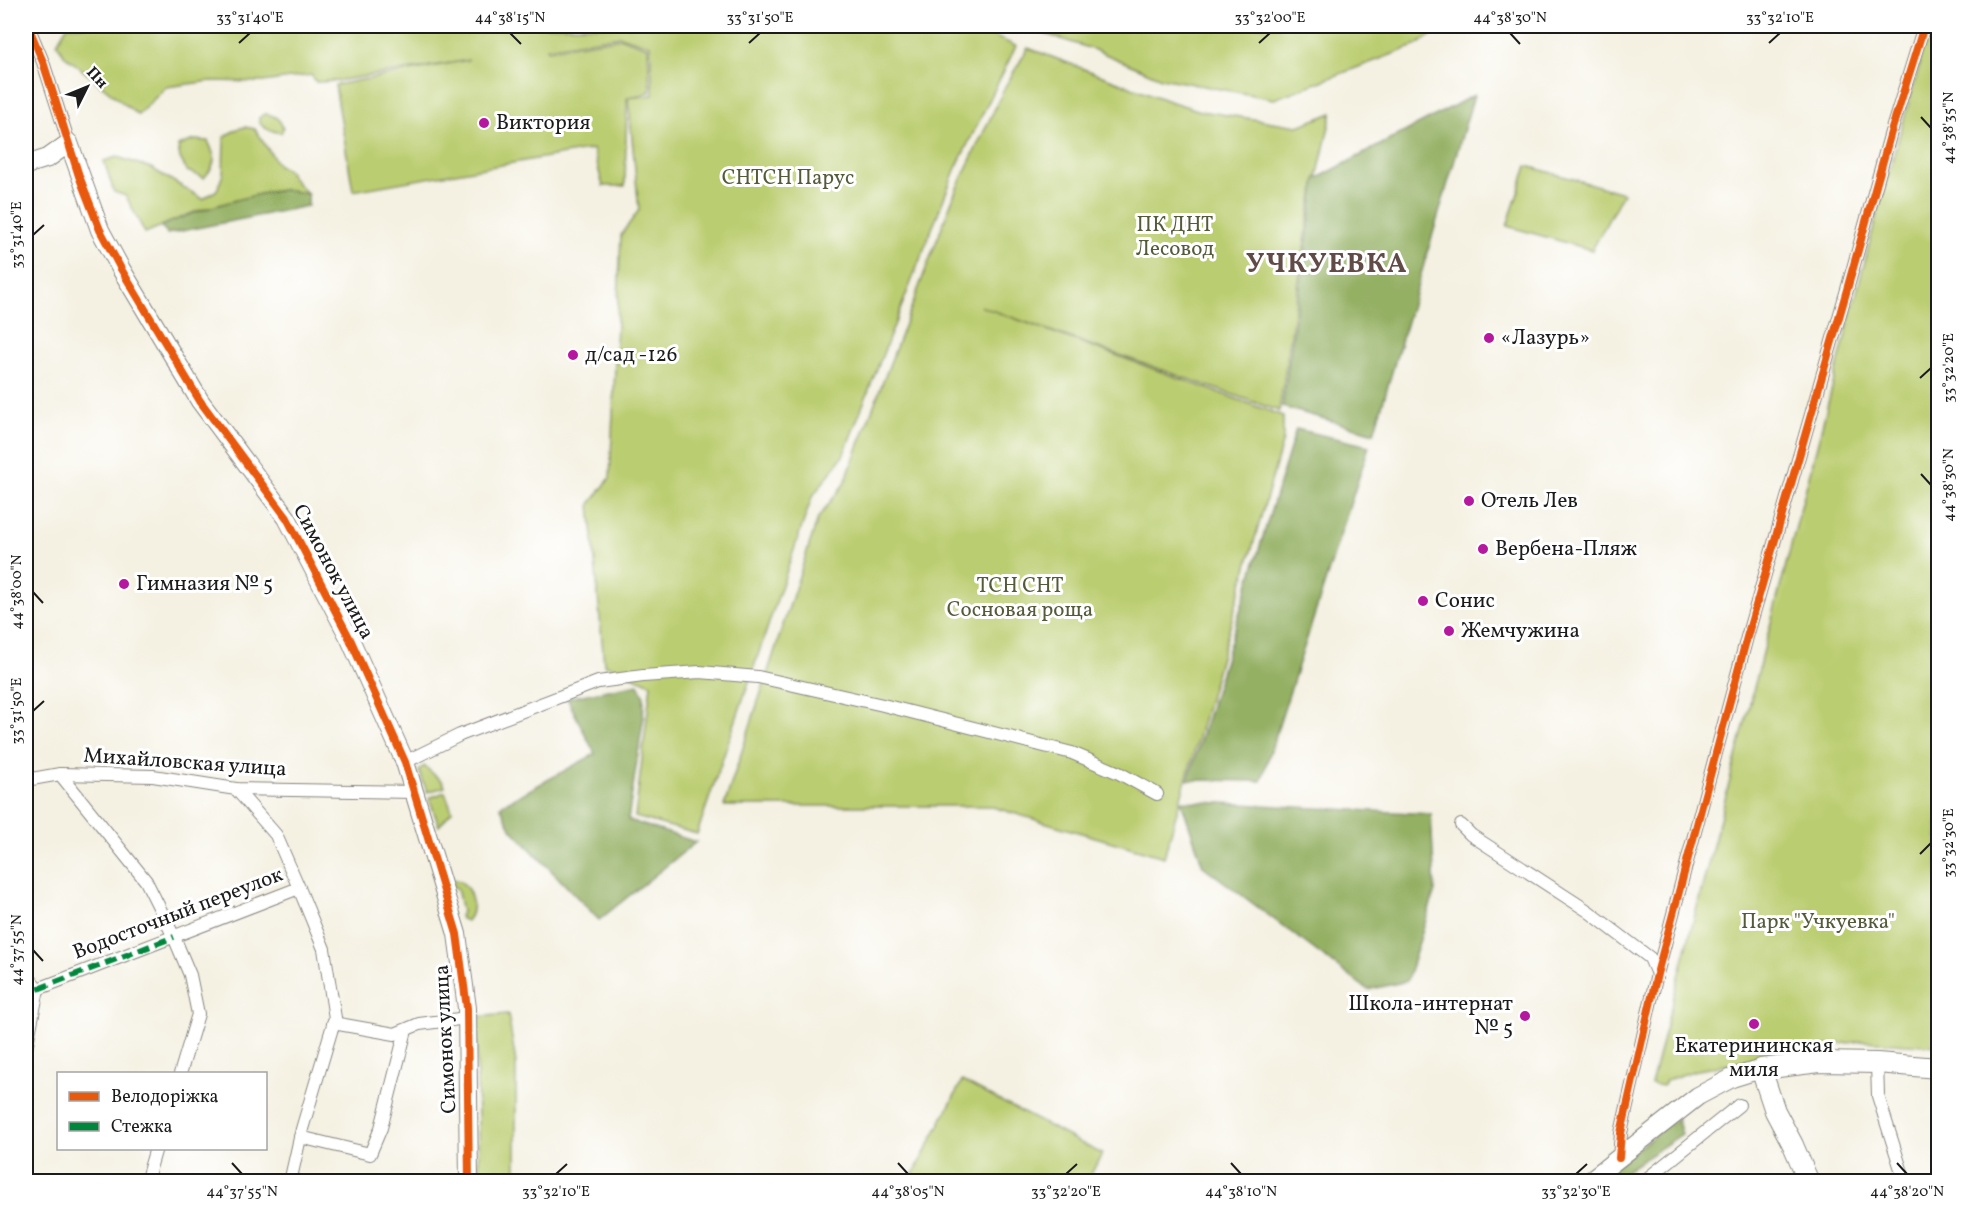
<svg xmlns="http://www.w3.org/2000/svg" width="1964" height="1207" viewBox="0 0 1964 1207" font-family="Vollkorn,serif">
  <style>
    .green { fill: #bbcd71; stroke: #6c7446; stroke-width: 1.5 }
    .forest { fill: #94b063; stroke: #586640; stroke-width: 1.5 }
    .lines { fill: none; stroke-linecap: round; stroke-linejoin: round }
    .street-casing { stroke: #88867f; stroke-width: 14 }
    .secondary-casing { stroke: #88867f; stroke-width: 20 }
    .primary-casing { stroke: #88867f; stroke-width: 22 }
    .street { stroke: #fff; stroke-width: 12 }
    .secondary { stroke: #fff; stroke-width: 18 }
    .primary { stroke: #fff; stroke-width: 20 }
    .quiet { stroke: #00873e; stroke-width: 6; stroke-dasharray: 12 6; stroke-linecap: butt }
    .cycleway-casing { stroke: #fff; stroke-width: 11 }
    .cycleway { stroke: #e8590c; stroke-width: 8 }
    .ticks { fill: none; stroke: #1c1c1c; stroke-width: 2 }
    .poi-dot { fill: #b5179e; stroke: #fff; stroke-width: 2 }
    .labels { text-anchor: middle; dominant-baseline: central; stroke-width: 6; stroke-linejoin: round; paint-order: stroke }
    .poi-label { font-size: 21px; fill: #1c1c1c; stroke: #fff; text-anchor: start }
    .park-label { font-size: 21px; fill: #545a3a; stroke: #fff }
    .street-label { font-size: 21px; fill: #1c1c1c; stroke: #fff }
    .district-label { font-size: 27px; font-weight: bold; letter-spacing: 1.5px; fill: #614b47; stroke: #fff }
    .neatline { fill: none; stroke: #1c1c1c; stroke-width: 2 }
    .ticks-label { font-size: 15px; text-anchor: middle; fill: #1c1c1c }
  </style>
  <rect width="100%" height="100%" fill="#fff"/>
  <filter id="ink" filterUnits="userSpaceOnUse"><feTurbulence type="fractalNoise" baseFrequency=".0167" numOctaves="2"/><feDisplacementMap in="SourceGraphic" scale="12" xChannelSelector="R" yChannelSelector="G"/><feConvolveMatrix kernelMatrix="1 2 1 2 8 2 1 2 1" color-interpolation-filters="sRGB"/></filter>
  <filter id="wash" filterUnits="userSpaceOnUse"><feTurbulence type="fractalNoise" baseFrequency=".008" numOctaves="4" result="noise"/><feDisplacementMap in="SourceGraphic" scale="24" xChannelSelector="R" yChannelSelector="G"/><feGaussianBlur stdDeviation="1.35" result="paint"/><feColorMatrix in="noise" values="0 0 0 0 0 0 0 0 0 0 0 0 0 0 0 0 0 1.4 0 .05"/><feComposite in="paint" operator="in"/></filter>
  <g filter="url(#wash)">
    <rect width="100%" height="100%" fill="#f4f1e2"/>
    <g class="green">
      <path d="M67,26H971L1016,46L955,170L843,456L812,497L697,834L635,817L651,684L604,664L590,504L610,478L621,235L639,210L628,98L653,95L650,45L620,36L547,48L548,50L621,38L648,47L650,92L627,98L625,186H603L593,149L353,191L335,85L469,60L336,81L316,82L311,75L263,82L211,81L166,87L138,115L64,55L57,43Z"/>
      <path d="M1021,26H1444L1417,45L1274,99L1161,78L1098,51Z"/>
      <path d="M1920,26H1938V1046L1862,1041L1826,1046L1693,1071L1667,1080L1663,1086L1651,1084L1881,199L1919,67Z"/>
      <path d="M1028,48L1169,101L1201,111L1298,126L1332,113L1310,208L1279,411L980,306L1283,416V440L1164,857L989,806H724L818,518L844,484L956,190L1006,85Z"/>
      <path d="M265,114C275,115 280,119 283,128L281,133C272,131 259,129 259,118Z"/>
      <path d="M245,127L255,129L278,165L288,170L295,181L308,194L284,190L267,192L197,211L145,233L126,196L114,192L104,161L117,157L151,168L203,199L217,190L223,174L224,137L237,129Z"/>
      <path d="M194,140L208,141C216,157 217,164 204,178L187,171L180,158L178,146Z"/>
      <path d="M1527,166L1623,193L1592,250L1507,226Z"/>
      <path d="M424,766L443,782L445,787L427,792L419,771Z"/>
      <path d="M445,792L452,811L439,826L429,798Z"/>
      <path d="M454,880L460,881C472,889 477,910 467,921L461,919L460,916L462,912L457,888L452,887L451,883Z"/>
      <path d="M508,1014L516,1063V1181H479L476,1017Z"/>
      <path d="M962,1081L1102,1154L1087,1181L917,1182L911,1179Z"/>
    </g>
    <g class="forest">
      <path d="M1474,95L1374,433L1282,407L1316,179Z"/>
      <path d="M284,190L308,194V206L167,234L161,226C196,211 245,195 284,190Z"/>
      <path d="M1296,429L1369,446L1261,781L1188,780Z"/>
      <path d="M638,684L644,696L643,721L628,820L696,842L599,920L512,830L500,806L595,754L567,698Z"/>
      <path d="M1181,801L1431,814L1435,891L1407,981L1368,990L1203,866Z"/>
      <path d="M1677,1118L1682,1134L1611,1181L1594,1182Z"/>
    </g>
  </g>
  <g filter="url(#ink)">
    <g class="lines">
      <g class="street-casing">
        <g id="street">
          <path d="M28,26L43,62L69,143"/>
          <path d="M405,762L460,735L598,682L643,676L700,672L758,677L883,705L1072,753L1119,773L1157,794"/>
          <path d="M60,774L146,881L174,937L190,975L198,1014L180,1074"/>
          <path d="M26,780L60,774L153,776L236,789L415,792"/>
          <path d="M236,789L276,835L299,888L324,949L335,1018L302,1129L290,1182"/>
          <path d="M1461,825L1471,835L1588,911L1650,958L1657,974"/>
          <path d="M26,974L38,989L26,1049"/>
          <path d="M38,989L299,888"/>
          <path d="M333,1023L395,1034L419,1024L467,1018"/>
          <path d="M1877,1063L1878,1096L1905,1182"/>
          <path d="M300,1137L370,1154L381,1128L406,1030"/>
          <path d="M1619,1158L1621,1133L1657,974L1747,637L1848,286L1891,132L1924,26"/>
          <path d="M146,1182L156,1148"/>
          <path d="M1643,1182L1739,1105"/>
        </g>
      </g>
      <g class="secondary-casing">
        <g id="secondary">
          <path d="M26,165L48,158L69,143L100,230L121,269L200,401L287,518L350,639L405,762L457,934L467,1008L469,1182"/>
          <path d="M1588,1182L1698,1096L1732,1078L1761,1069"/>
        </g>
      </g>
      <g class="primary-casing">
        <path id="primary" d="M1809,1182L1793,1145L1775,1111L1761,1069L1820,1062L1877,1063L1938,1068"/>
      </g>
      <use href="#street" class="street"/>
      <use href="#secondary" class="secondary"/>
      <use href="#primary" class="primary"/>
      <path class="quiet" d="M38,989L174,937"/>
      <g class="cycleway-casing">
        <g id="cycleway">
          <path d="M28,26L43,62L79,176L100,230L121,269L200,401L287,518L350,639L405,762L457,934L467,1008L469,1182"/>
          <path d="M1619,1158L1621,1133L1657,974L1747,637L1848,286L1891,132L1924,26"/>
        </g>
      </g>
      <use href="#cycleway" class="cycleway"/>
    </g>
  </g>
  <path class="ticks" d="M510,33L521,44M1510,33L1520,44M239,43L250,33M749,43L760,33M1259,43L1270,33M1769,43L1780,33M1921,117L1931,128M33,235L44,225M1920,378L1931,368M1921,474L1931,485M33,592L43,603M33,711L44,701M1920,854L1931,843M33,950L43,961M232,1163L242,1174M898,1163L908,1174M1231,1163L1241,1174M1897,1163L1907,1174M556,1174L567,1164M1066,1174L1077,1164M1576,1174L1587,1164"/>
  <g class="poi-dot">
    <circle cx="484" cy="123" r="6"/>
    <circle cx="1489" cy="338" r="6"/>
    <circle cx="573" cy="355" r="6"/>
    <circle cx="1469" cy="501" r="6"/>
    <circle cx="1483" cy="549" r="6"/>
    <circle cx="124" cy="584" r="6"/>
    <circle cx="1423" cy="601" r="6"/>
    <circle cx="1449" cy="631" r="6"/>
    <circle cx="1525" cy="1016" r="6"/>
    <circle cx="1754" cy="1024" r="6"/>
  </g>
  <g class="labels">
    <g class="poi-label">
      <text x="496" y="123">Виктория</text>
      <text x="1501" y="338">«Лазурь»</text>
      <text x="585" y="355">д/сад -126</text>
      <text x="1481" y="501">Отель Лев</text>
      <text x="1495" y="549">Вербена-Пляж</text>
      <text x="136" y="584">Гимназия № 5</text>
      <text x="1435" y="601">Сонис</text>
      <text x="1461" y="631">Жемчужина</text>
      <text x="1513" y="1004" text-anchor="end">Школа-интернат<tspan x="1513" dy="24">№ 5</tspan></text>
      <text x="1754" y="1046" text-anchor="middle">Екатерининская<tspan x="1754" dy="24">миля</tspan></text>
    </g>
    <g class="park-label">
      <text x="788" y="178">СНТСН Парус</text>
      <text x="1175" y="225">ПК ДНТ<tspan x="1175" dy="24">Лесовод</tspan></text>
      <text x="1020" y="586">ТСН СНТ<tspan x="1020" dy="24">Сосновая роща</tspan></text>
      <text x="1818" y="922">Парк "Учкуевка"</text>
    </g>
    <g class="street-label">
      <text transform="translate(333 572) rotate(62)">Симонок улица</text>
      <text transform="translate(185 763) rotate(4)">Михайловская улица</text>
      <text transform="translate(178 914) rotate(-21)">Водосточный переулок</text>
      <text transform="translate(446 1039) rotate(-93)">Симонок улица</text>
    </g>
    <g class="district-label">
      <text x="1327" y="265">УЧКУЕВКА</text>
    </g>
  </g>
  <rect width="1964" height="1207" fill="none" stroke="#fff" stroke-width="66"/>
  <rect x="57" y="1072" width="210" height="78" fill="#ffffff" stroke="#a4a4a4" stroke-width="1.5"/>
  <rect x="69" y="1092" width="30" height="9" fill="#e8590c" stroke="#a4a4a4" stroke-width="1.5"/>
  <text x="111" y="1102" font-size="18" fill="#1c1c1c">Велодоріжка</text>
  <rect x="69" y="1122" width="30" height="9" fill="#00873e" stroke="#a4a4a4" stroke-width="1.5"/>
  <text x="111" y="1132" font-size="18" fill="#1c1c1c">Стежка</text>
  <g transform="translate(87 87) rotate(47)" stroke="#ffffff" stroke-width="4.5" paint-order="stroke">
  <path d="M0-4.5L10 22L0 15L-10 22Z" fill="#1c1c1c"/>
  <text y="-9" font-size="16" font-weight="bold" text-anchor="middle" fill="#1c1c1c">Пн</text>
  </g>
  <rect x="33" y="33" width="1898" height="1141" class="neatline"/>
  <g class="ticks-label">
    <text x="250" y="22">33°31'40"E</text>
    <text x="510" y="22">44°38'15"N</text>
    <text x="760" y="22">33°31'50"E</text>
    <text x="1270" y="22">33°32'00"E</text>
    <text x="1510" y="22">44°38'30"N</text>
    <text x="1780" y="22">33°32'10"E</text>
    <text transform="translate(1948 128) rotate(-90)" y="5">44°38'35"N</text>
    <text transform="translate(16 235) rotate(-90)" y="5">33°31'40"E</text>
    <text transform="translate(1948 368) rotate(-90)" y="5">33°32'20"E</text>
    <text transform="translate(1948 485) rotate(-90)" y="5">44°38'30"N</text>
    <text transform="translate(16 592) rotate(-90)" y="5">44°38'00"N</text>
    <text transform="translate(16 711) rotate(-90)" y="5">33°31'50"E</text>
    <text transform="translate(1948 843) rotate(-90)" y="5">33°32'30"E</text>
    <text transform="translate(16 950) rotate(-90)" y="5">44°37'55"N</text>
    <text x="242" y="1196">44°37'55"N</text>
    <text x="556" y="1196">33°32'10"E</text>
    <text x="908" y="1196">44°38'05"N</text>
    <text x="1066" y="1196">33°32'20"E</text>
    <text x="1241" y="1196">44°38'10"N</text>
    <text x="1576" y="1196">33°32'30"E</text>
    <text x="1907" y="1196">44°38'20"N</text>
  </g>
</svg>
